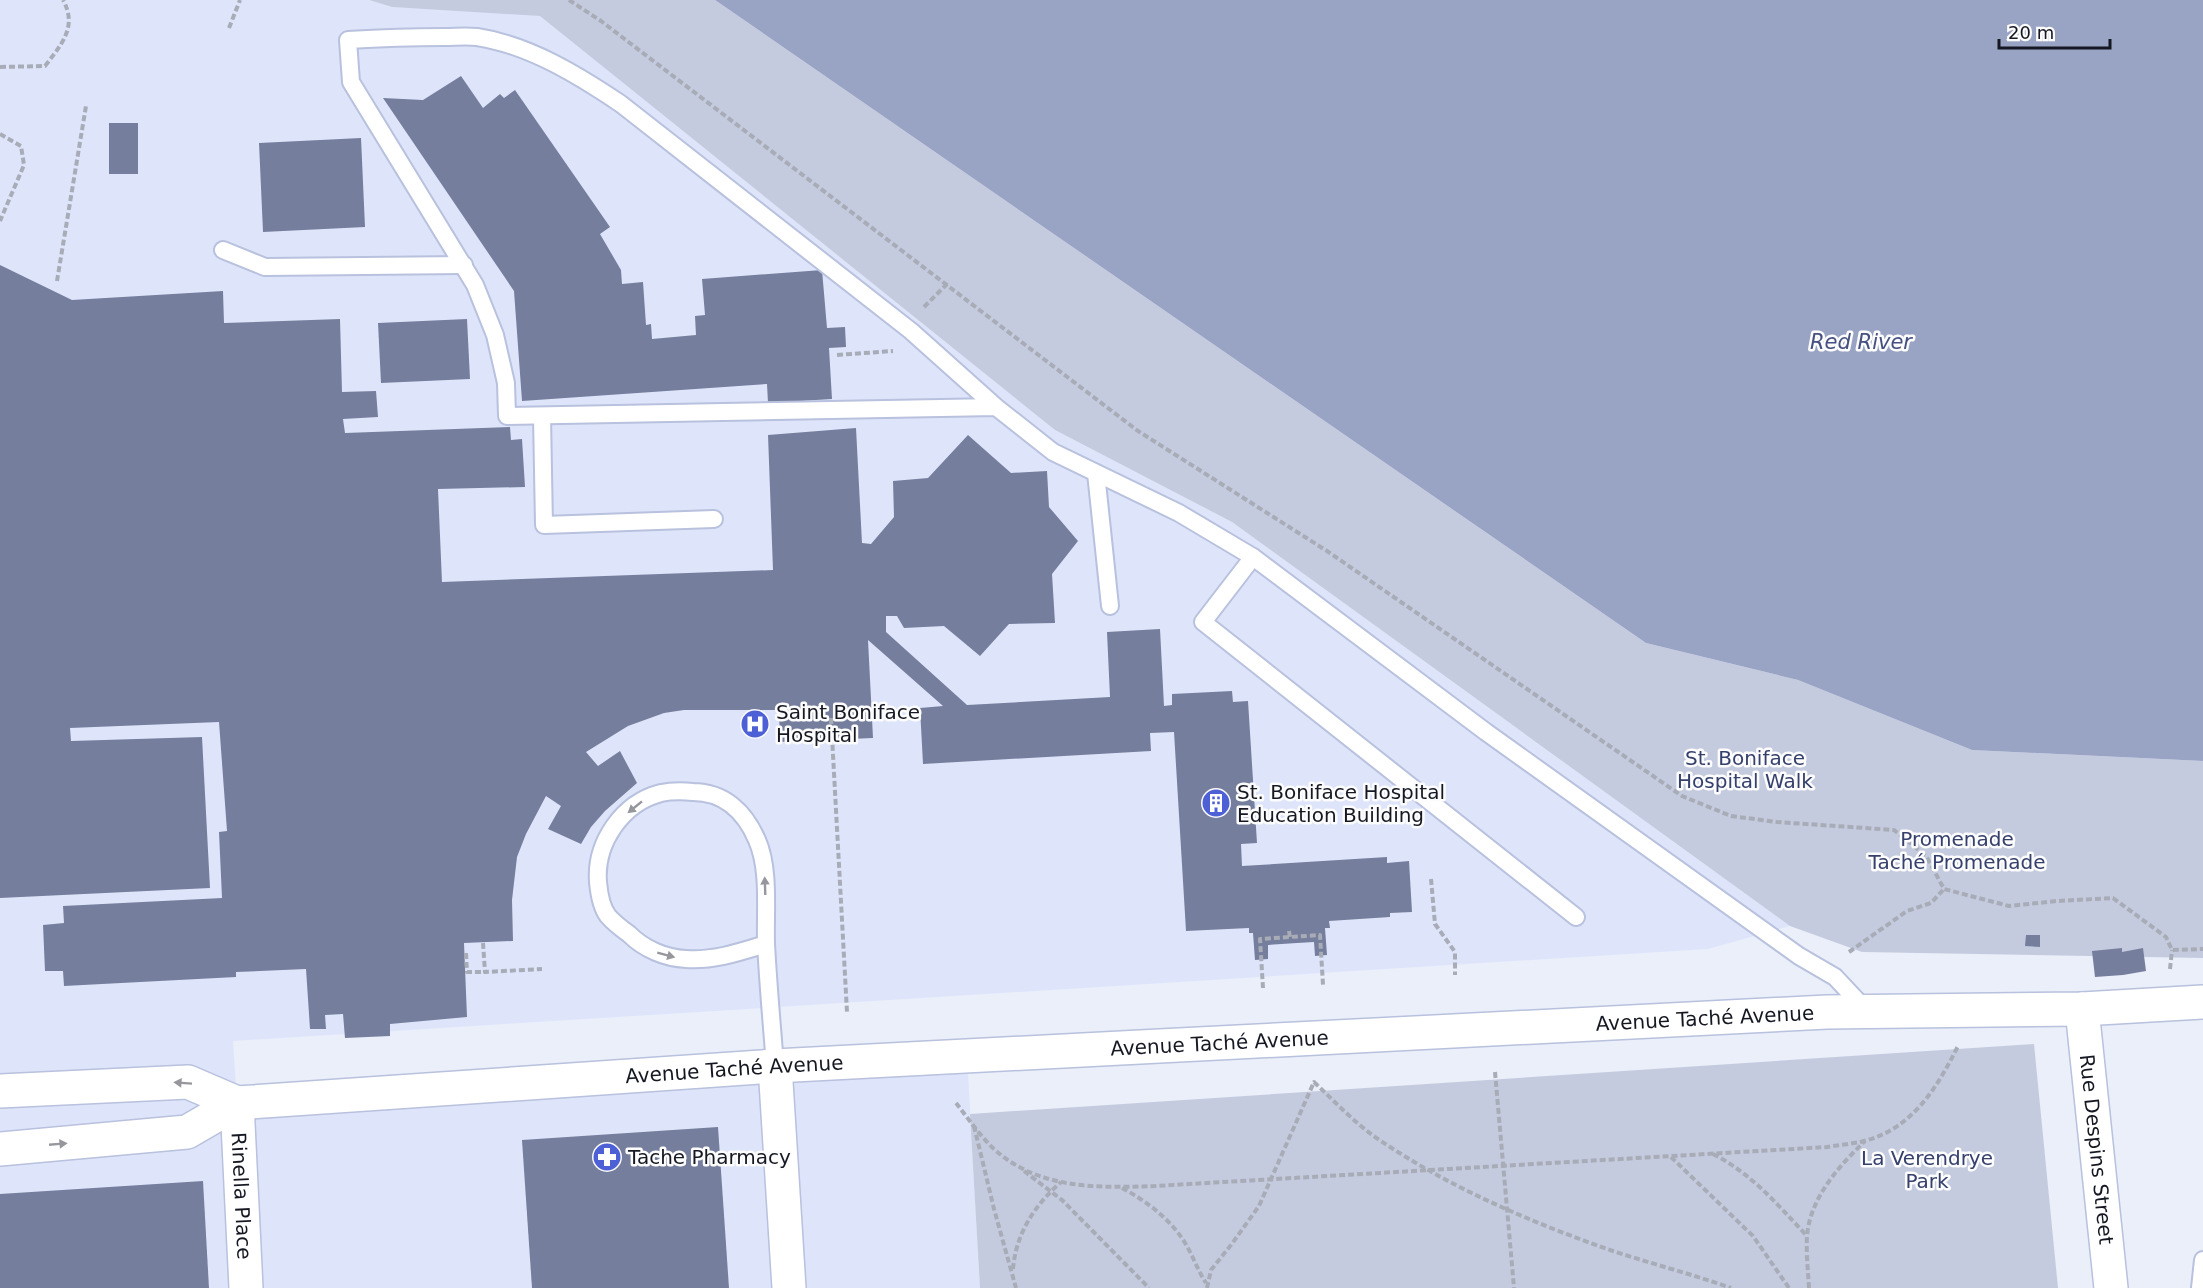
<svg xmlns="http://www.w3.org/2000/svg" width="2203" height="1288" viewBox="0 0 2203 1288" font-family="'DejaVu Sans',sans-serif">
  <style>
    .built { fill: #dee5fb }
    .green { fill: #c5cbdf }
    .water { fill: #99a3c3 }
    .building { fill: #757e9c }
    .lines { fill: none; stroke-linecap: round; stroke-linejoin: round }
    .service-casing { stroke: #b8c1dd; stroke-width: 20 }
    .minor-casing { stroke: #b8c1dd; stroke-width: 36 }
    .tertiary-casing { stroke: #b8c1dd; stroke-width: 36 }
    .path { stroke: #a8acb7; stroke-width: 4; stroke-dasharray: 6 3; stroke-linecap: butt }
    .service { stroke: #fff; stroke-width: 16 }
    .minor { stroke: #fff; stroke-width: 33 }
    .tertiary { stroke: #fff; stroke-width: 33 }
    .oneway { fill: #96979c }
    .labels { text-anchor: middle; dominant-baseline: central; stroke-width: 5; stroke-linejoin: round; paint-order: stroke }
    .poi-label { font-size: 20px; fill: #151822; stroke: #fcfcfc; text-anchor: start }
    .park-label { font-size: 20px; fill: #35406d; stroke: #fcfcfc }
    .street-label { font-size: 20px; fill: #151822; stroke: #fcfcfc }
    .water-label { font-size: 21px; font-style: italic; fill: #455180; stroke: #fcfcfc }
  </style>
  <rect width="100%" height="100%" fill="#ebeffa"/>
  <path class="built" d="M0,0H369L392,7L540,15L1055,430L1232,522L1790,926L1708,949L233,1041L237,1102L967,1055L980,1288H0Z"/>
  <g class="green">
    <path d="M369,0H715L1646,643L1798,680L1972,750L2203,761V958L1862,952L1790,926L1232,522L1055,430L540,16L392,7Z"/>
    <path d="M2034,1044L2058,1288H980L970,1114Z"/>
  </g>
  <path class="water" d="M715,0H2203V761L1972,750L1798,680L1646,643Z"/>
  <g class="building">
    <path d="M461,76L483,108L500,94L504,98L515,90L610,227L600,234L621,270L622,284L643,282L646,325L651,324L652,339L696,335L695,316L705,315L702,279L822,270L827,328L845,327L846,347L829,348L832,399L768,403L767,384L522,401L514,291L383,98L423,100Z"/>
    <rect x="109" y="123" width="29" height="51"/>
    <path d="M361,138L365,227L263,232L259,143Z"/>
    <path d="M0,265L72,300L223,291L224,323L340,319L342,392L376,391L378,417L343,419L345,433L510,427L511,440L522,439L525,487L438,489L442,582L773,570L768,435L856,428L862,543L871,544L894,517L893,481L928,478L968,435L1011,473L1047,471L1049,507L1078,541L1052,574L1055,623L1009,624L980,656L944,626L904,628L897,616H886V632L967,705L1110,697L1107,632L1160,629L1164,706L1172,705V694L1232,691L1233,702L1248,701L1257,843L1241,844L1242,866L1387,857V863L1409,861L1412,912L1390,913V917L1329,921L1330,928H1325L1327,955L1315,956L1314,942L1297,943L1268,945V959L1255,960L1253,933H1249V928L1186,931L1174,732L1150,733L1151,751L923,764L920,708L943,706L868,640L873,738L780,742L779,710H684L664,713L628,726L586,752L598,766L620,751L637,783L605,811L591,827L581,844L548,829L561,806L546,796L526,834L517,857L512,900L513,941L464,943L467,1017L390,1024V1036L345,1038L343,1014L325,1015L326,1029H310L306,969L236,972V977L64,986L63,971H45L43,925L64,923L63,906L222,898L219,832L227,831L219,722L70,728L71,741L202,737L210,888L0,898Z"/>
    <path d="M467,319L470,379L381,383L378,323Z"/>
    <path d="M2026,935H2040V947L2025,946Z"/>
    <path d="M2122,948V952L2143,948L2146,971L2123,975L2095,977L2092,951Z"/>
    <path d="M718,1127L729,1288H532L522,1140Z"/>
    <path d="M203,1181L209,1288H0V1194Z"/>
  </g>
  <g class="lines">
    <g class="service-casing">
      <g id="service">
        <path d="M223,250L265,267L464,265"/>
        <path d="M996,407L507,416L506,383L495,335L475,285L351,82L348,40C381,38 412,37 445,37C455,37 466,36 477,37C529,45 578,75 621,104L911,331L996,407L1053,452L1179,513L1253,557L1486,732L1799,956L1835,977L1866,1010"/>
        <path d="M542,416L544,525L714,519"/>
        <path d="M1096,473L1110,606"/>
        <path d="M1253,557L1203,622L1576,917"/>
        <path d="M766,944C740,952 714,961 686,959C665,958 644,949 629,934C622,929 614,923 608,916C601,907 599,893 598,882C595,843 622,803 661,793C671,791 682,791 693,792C724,792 745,812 757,840C770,869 765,912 766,943C768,984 772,1025 775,1066"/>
        <path d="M2200,1288L2203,1260"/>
      </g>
    </g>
    <g class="minor-casing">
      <g id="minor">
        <path id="s1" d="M2082,1009L2111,1288"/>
        <path d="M775,1066L789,1288"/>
        <path id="s2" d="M237,1103L246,1288"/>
      </g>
    </g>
    <g class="tertiary-casing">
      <g id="tertiary">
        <path d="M0,1091L188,1082L237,1103"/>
        <path id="s3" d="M0,1149L187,1132L237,1103L775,1066L1140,1047L1827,1012L2082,1009L2203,1002"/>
      </g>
    </g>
    <g class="path">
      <path d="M569,0L601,21L1138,431L1327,551L1682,796L1731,816L1777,822L1894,830L1926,856L1944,889L2009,906L2057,901L2113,898L2166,937L2172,950L2203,949"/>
      <path d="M229,28L240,0"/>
      <path d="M0,67L45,66C61,45 78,27 63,0"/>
      <path d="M0,134L21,146L24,165L0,221"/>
      <path d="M57,281L86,106"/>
      <path d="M924,307L947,284"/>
      <path d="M837,355L893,351"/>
      <path d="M831,718L847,1012"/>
      <path d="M1431,879L1435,924L1455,952V975"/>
      <path d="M1289,931L1290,937"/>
      <path d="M483,943L485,972L542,969"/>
      <path d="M1849,952L1907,911L1931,903L1944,889"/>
      <path d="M466,953L467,972H485"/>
      <path d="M2170,969L2172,950"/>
      <path d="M1263,988L1260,939L1320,935L1323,985"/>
      <path d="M1495,1072L1514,1288"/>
      <path d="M956,1103C968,1118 980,1136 994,1149C1039,1190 1099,1188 1155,1186L1827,1147C1839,1145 1852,1144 1864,1141C1912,1129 1937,1088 1958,1046"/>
      <path d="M974,1126L994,1209L1016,1288"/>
      <path d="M1713,1154C1752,1174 1777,1204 1807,1236"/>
      <path d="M1671,1157L1753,1236L1789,1288"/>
      <path d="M1024,1171L1062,1200L1149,1288"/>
      <path d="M1122,1188C1150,1203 1177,1224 1191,1254C1196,1264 1200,1274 1206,1283"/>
      <path d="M1013,1269C1016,1233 1035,1205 1061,1182"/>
      <path d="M1207,1288L1211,1270L1231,1245L1259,1206L1314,1082C1334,1101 1353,1121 1375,1137C1448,1187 1530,1222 1613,1251C1652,1264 1692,1274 1731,1288"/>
      <path d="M1809,1288C1808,1271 1806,1253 1807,1236C1810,1198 1839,1166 1865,1141"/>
    </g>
    <use href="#service" class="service"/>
    <use href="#minor" class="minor"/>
    <use href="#tertiary" class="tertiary"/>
  </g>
  <defs><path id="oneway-solid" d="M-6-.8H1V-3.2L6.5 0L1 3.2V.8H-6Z" transform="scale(1.5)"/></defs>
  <g class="oneway">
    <use href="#oneway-solid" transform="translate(635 807) rotate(141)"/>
    <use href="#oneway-solid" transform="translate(765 886) rotate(-92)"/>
    <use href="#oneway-solid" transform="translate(666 955) rotate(15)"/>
    <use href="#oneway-solid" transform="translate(183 1083) rotate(-176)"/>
    <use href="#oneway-solid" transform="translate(58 1144) rotate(-5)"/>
  </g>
  <defs>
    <g id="hospital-disc" transform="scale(1.5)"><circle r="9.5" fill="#4d60d5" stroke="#fcfcfc"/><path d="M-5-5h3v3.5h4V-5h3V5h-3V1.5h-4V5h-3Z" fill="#fff"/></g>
    <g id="building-disc" transform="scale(1.5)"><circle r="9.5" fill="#4d60d5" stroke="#fcfcfc"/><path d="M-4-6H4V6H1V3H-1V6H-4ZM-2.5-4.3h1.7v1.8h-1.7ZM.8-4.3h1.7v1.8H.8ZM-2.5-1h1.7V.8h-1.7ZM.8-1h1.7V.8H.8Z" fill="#fff"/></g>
    <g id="pharmacy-disc" transform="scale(1.5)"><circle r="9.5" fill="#4d60d5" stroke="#fcfcfc"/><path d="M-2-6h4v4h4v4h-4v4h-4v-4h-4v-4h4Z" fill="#fff"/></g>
  </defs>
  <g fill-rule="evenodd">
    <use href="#hospital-disc" x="755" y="724"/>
    <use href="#building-disc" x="1216" y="803"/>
    <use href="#pharmacy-disc" x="607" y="1157"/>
  </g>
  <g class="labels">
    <g class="poi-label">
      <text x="776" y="712">Saint Boniface<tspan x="776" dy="23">Hospital</tspan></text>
      <text x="1237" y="792">St. Boniface Hospital<tspan x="1237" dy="23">Education Building</tspan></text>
      <text x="628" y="1157">Tache Pharmacy</text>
    </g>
    <g class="park-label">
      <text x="1745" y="758">St. Boniface<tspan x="1745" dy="23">Hospital Walk</tspan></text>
      <text x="1957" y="839">Promenade<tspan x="1957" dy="23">Taché Promenade</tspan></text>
      <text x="1927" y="1158">La Verendrye<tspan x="1927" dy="23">Park</tspan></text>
    </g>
    <g class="street-label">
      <text stroke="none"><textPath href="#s3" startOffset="1716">Avenue Taché Avenue</textPath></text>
      <text stroke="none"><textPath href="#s3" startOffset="1230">Avenue Taché Avenue</textPath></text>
      <text stroke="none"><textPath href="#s3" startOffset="744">Avenue Taché Avenue</textPath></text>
      <text stroke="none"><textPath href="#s1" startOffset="141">Rue Despins Street</textPath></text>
      <text stroke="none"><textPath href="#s2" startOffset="93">Rinella Place</textPath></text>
    </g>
    <g class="water-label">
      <text x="1861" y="342">Red River</text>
    </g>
  </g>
  <path d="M1999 39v9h111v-9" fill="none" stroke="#151822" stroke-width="3"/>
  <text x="2008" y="39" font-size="18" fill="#151822" stroke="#fcfcfc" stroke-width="4.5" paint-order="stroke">20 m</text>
</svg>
